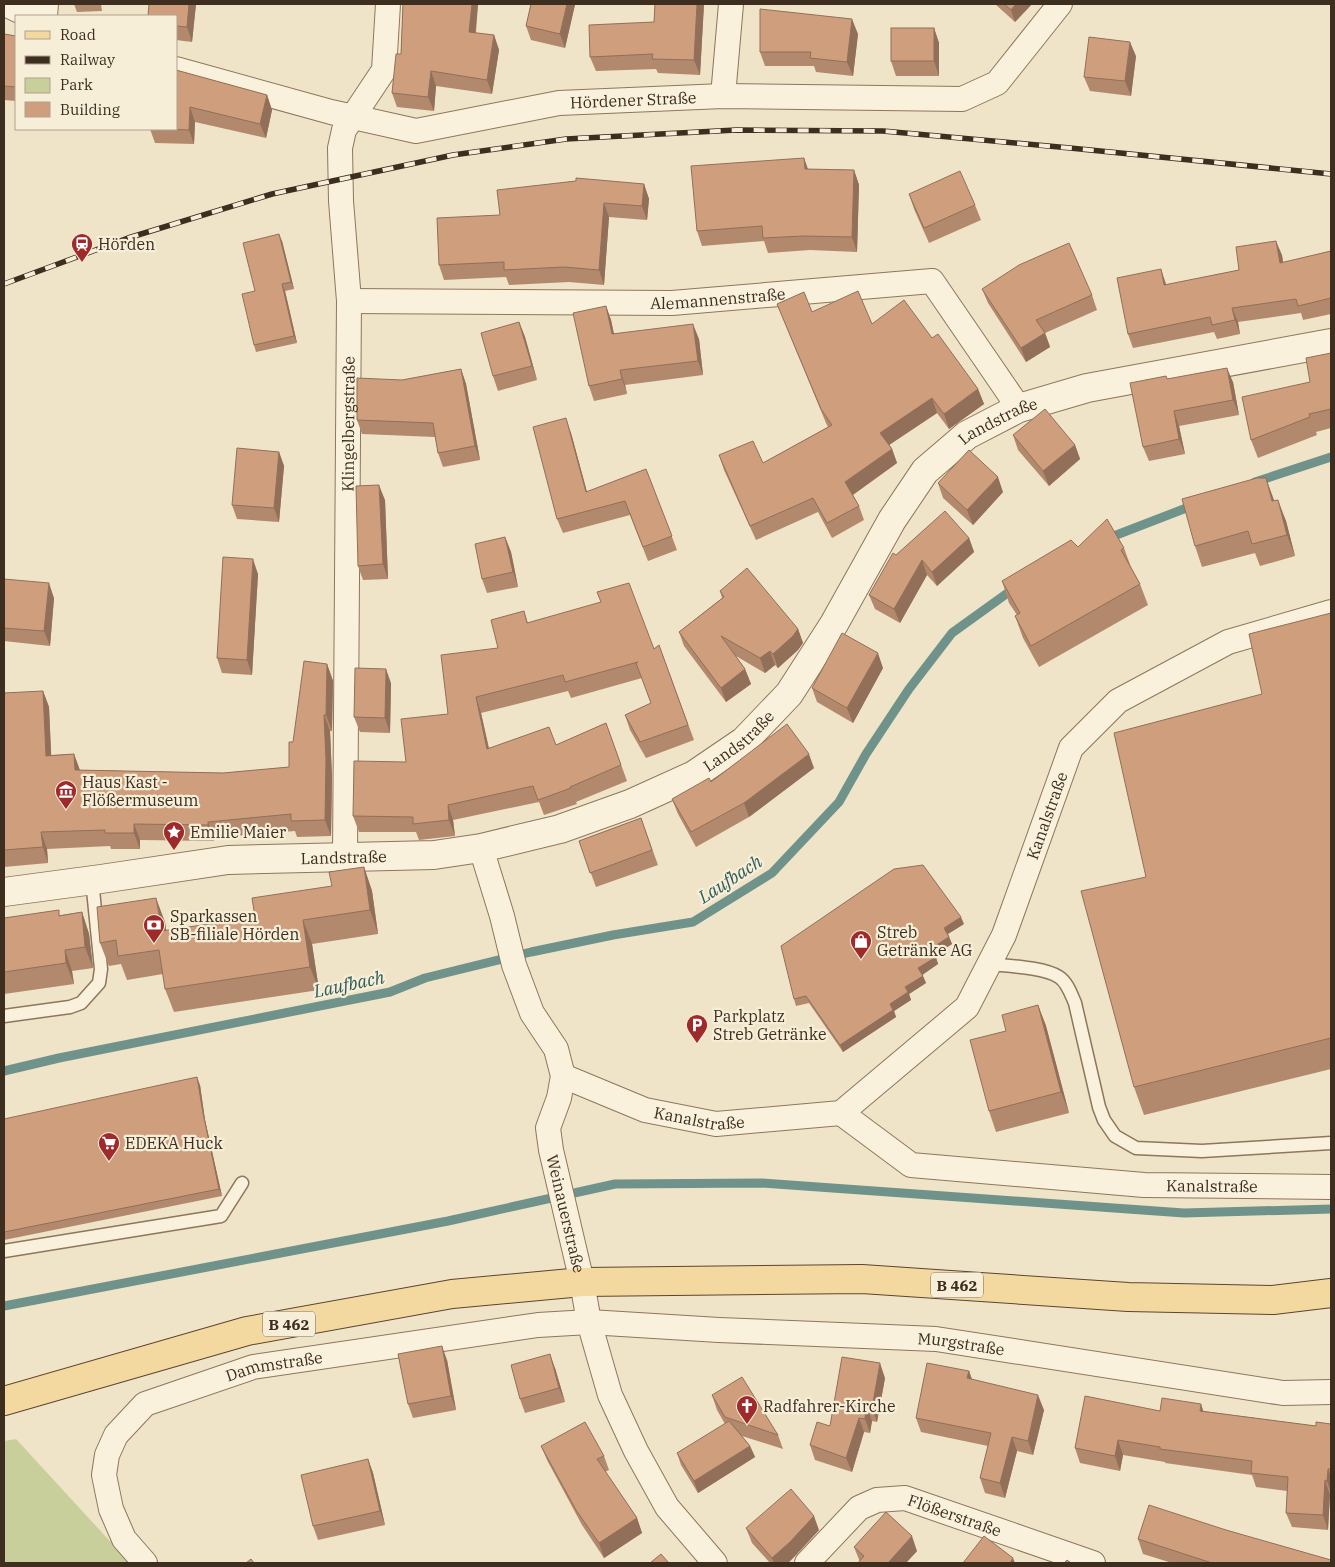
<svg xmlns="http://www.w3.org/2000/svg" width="1335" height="1567" viewBox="0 0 1335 1567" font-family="'IBM Plex Serif',serif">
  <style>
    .green { fill: #c9cf9b }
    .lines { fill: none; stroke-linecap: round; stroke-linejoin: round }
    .stream { stroke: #6f938a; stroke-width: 9 }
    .service-casing { stroke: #8d765c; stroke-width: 15 }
    .minor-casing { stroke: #8d765c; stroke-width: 26 }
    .tertiary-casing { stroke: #8d765c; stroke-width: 30 }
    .primary-casing { stroke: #5b4430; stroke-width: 30 }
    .service { stroke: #faf1dc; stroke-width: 12 }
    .minor { stroke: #faf1dc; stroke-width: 24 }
    .tertiary { stroke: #faf1dc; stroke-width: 28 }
    .primary { stroke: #f3d9a0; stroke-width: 28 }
    .rail-casing { stroke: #3d2e20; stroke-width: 5.5 }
    .rail { stroke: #f7eed8; stroke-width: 4; stroke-dasharray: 11; stroke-linecap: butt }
    .wall { fill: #b2896c }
    .shaded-wall { fill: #916f58 }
    .building { fill: #cf9f7d; stroke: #916f58 }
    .labels { text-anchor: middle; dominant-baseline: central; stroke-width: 4.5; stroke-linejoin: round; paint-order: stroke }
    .shield { fill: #f7eed8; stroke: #756857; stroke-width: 1 }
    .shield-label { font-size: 15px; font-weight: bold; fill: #3d2e20 }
    .street-label { font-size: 16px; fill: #3d2e20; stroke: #f7eed8 }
    .poi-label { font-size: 16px; fill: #3d2e20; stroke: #f7eed8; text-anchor: start }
    .water-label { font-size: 18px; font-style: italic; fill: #2f5d5a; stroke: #f7eed8 }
  </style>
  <rect width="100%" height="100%" fill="#f0e4c8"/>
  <path class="green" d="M16,1439L130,1563H4V1441Z"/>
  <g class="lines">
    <g class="stream">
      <path d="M1255,482L1331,457"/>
      <path d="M1106,539L1194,505"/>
      <path d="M4,1071L59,1058L390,992L425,978L531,952L613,935L693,922L772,873L839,802L866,754L909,689L952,633L1016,587"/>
      <path d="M4,1306L448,1221L615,1184L762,1183L1184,1213L1331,1209"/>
    </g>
    <g class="service-casing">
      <g id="service">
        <path d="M989,964C1007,966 1044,967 1059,977C1067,982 1071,994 1075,1003L1099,1107L1104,1120L1115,1136L1136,1148L1202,1151L1331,1143"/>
        <path d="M4,1016L70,1007L81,1003L99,983L101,969L92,880"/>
        <path d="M4,1251L221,1216L242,1183"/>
      </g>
    </g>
    <g class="minor-casing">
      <g id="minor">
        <path d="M5,4L30,16"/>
        <path d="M45,16L46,4"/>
        <path id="s1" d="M176,69L331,112L416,131L559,103L723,96L962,99L997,83L1060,4"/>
        <path d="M723,96L731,4"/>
        <path id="s2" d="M349,301L672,303L932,281L1019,408"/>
        <path id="s3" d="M481,848L502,916L514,965L532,1013L556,1049L563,1076L559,1098L548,1128L551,1150L582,1282L589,1322L610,1395L636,1451L667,1507L715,1563"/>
        <path id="s4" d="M345,856L349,301L341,201L340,148L344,130L384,70L388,4"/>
        <path id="s5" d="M563,1076L645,1110L716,1124L841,1113L967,1007L1004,935L1071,748L1118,701L1228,642L1331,612"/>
        <path id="s6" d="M841,1113L911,1165L1144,1185L1331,1187"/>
        <path id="s7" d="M145,1563L124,1539L111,1509L104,1475L107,1455L116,1435L145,1404L253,1367L538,1325L589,1322L719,1330L936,1339L1283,1393L1331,1392"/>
        <path id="s8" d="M807,1563L859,1508L877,1500L905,1498L1093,1563"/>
      </g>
    </g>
    <g class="tertiary-casing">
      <g id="tertiary">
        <path id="s9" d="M4,892L101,879L228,860L434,855L481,848L560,829L630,804L694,775L744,741L789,694L834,624L892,520L925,471L967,435L1019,408L1087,388L1331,343"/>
      </g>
    </g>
    <g class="primary-casing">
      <path id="primary" d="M4,1401L247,1331L452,1294L582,1282L862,1279L1128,1297L1273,1300L1331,1293"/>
    </g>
    <use href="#service" class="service"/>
    <use href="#minor" class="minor"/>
    <use href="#tertiary" class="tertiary"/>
    <use href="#primary" class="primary"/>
    <g class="rail-casing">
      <path id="rail" d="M4,284L128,238L272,194L453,155L566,139L736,130L883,131L1070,148L1331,174"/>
    </g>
    <use href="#rail" class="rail"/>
  </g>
  <g class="wall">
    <path d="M74,4H101L102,11L77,12Z"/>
    <path d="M149,4H196L192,42L176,40V16Z"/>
    <path d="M403,4H478L476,33L494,35L499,50L492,94L436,86L434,111L397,107L392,93L401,54Z"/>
    <path d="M531,4H575L565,48L531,40L526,26Z"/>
    <path d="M655,4H704L700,75L658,73L656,69L596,71L590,57L654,22Z"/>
    <path d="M995,4H1032L1015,22Z"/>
    <path d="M934,28L939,43V76H896L891,61Z"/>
    <path d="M4,34L16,36V101L4,100Z"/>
    <path d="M858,34L853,76L816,72L814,66H765L760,52Z"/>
    <path d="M1136,56L1131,96L1090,91L1084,77Z"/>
    <path d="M176,70L267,95L272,110L266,138L195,122L194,144L155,143L150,129H176Z"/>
    <path d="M804,158L808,169L854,170L859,185L857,252L810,250L768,253L764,241L702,246L697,231Z"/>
    <path d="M644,184L649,199L647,220L609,217L604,285L569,282L509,285L506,277L444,280L439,265L500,215Z"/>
    <path d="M909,194L975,205L981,220L929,243L914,209Z"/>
    <path d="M282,241L294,289L285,291L297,343L256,352L254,345L255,291Z"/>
    <path d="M1331,251V314L1303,320L1301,313L1238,322L1240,334L1217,339L1214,332L1133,348L1128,334L1167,285L1239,270L1282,255L1283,263Z"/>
    <path d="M982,289L1092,295L1097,310L1045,333L1050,347L1026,362L988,303Z"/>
    <path d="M777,304L812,312L872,324L932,338L978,389L984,404L949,429L937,413L889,445L892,449L897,463L853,495L859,506L864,520L832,538L818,512L756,540L724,470L719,455L763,463L828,427L826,423Z"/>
    <path d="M606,306L611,320L614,334L699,339L703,375L625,385L627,394L594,401L589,386Z"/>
    <path d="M519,322L525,337L537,380L498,391L493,376Z"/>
    <path d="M1331,353V428L1316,432L1317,435L1258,458L1251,440L1310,382Z"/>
    <path d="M461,369L466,384L480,460L443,467L438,453L435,437L362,434L357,420L402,380Z"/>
    <path d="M1166,376L1167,379L1233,382L1239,415L1179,426L1185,454L1149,461L1143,447Z"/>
    <path d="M571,433L587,492L646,469L677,550L648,561L630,515L563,533L557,519Z"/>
    <path d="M1013,435L1075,445L1080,459L1049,486L1018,450Z"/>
    <path d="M279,452L284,466L279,522L237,519L232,505Z"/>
    <path d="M938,483L1003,492L973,525L943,498Z"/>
    <path d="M385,500L388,579L363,580L358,566Z"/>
    <path d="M1274,501L1286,521L1295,556L1260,566L1255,553L1202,567L1195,546Z"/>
    <path d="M505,537L511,552L518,587L487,593L482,579Z"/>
    <path d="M969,538L974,552L937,586L927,575L900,623L875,609L869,595L896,555Z"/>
    <path d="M1078,547L1124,548L1131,567L1140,584L1148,605L1039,667L1023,638L1015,616L1017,615L1009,603L1002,581Z"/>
    <path d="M258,574L252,675L222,673L217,658Z"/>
    <path d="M4,579L54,598L50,646L4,641Z"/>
    <path d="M720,591L798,629L803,643L798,650L778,668L775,665L765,673L736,656L745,669L751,684L726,702L684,646L679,632L722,598Z"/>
    <path d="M524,611L528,623L654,649L659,645L694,740L646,758L630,730L625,715L651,703L642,678L571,698L568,691L481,713L489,748L556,745L606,723L627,781L576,802L577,804L544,815L539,802L453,820L455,836L419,840L416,832H359L353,816L406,762L448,714L498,648Z"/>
    <path d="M1331,613V1069L1144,1115L1134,1087L1146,877L1262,694Z"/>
    <path d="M327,664L333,681L332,731H330L332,777L331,836L297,837L295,831L214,838V841L140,840V849H111L110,846L47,849L48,863L4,867V747L43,691L49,707L51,755L74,754L80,770L223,773L289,767L293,742Z"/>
    <path d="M883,668L853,723L817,702L812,688Z"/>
    <path d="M391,683L390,733L360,732L354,717Z"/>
    <path d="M814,768L749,817L696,847L678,814L672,799L711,782Z"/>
    <path d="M641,818L658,865L596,887L579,841Z"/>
    <path d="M364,867L372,891L378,934L312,944L319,990L174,1012L165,989L163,974L127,980L121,964L109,966L100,943L165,922L166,931L255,917L332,886Z"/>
    <path d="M82,912L89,934L93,968L72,971L74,984L4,994V918L61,915Z"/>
    <path d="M964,924L948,934L952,944L935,955L938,964L922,974L926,983L909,994L911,1000L894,1011L896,1017L843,1052L809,1003L796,1006L794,999Z"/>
    <path d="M1038,1005L1046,1026L1069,1113L996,1132L989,1111L1006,1031Z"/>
    <path d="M200,1085L205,1120L222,1196L4,1240V1119Z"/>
    <path d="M447,1360L456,1410L413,1418L408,1404Z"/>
    <path d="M555,1368L565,1402L525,1413L520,1399Z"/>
    <path d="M969,1371L972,1379L1044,1410L1033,1455L1017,1451L1005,1498L985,1493L980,1478L988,1446L921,1432L916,1418Z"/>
    <path d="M885,1378L877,1422L872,1421L870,1433L864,1432L852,1472L815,1460L810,1445Z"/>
    <path d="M712,1395L778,1435L783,1449L742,1436L750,1446L755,1457L698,1493L681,1465L677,1453L725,1424L717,1410Z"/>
    <path d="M1160,1411H1203L1316,1426L1331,1424V1495H1330L1328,1530L1292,1527L1286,1513L1287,1491L1256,1487L1252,1475L1165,1463V1462L1123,1455L1120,1471L1080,1463L1075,1448Z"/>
    <path d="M541,1446L604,1456L609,1470L605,1472L637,1518L642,1533L604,1558L582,1525L547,1460Z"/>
    <path d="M368,1459L373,1473L385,1525L318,1540L313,1526Z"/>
    <path d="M746,1528L819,1530L795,1556L788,1563H770L752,1543Z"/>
    <path d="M1226,1530L1331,1563H1172L1143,1554L1138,1539Z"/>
    <path d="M854,1547L917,1551L906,1563H858L860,1562Z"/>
  </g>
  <g class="shaded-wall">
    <path d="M189,4H196L192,42L187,27Z"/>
    <path d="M472,4H478L474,46L469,32Z"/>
    <path d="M567,4H575V5L565,48L560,34Z"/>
    <path d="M697,4H704L700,75L694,60Z"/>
    <path d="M1016,4H1032L1015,22L1011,10Z"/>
    <path d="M852,19L858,34L853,76L847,62Z"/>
    <path d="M934,28L939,43V76L934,61Z"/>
    <path d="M494,35L499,50L492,94L487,80Z"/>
    <path d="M1130,42L1136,56L1131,96L1125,81Z"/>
    <path d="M431,71L436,86L434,111L428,97Z"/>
    <path d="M267,95L272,110L266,138L260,124Z"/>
    <path d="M190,107L195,122L194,144L189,130Z"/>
    <path d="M804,158L809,173L805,169Z"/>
    <path d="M854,170L859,185L857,252L852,237Z"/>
    <path d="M644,184L649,199L647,220L642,206Z"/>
    <path d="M604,203L609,217L604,285L599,270Z"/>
    <path d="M279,234L282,241L294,289L291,282Z"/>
    <path d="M1276,241L1282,255L1285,278L1280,263Z"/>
    <path d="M1161,269L1166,284L1169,300L1164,285Z"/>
    <path d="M282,284L285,291L297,343L294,336Z"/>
    <path d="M606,306L611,320L617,349L612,334Z"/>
    <path d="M1232,308L1238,322L1240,334L1235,320Z"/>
    <path d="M519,322L525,337L537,380L532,366Z"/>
    <path d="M693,324L699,339L703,375L698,361Z"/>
    <path d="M1045,333L1050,347L1026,362L1021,348Z"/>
    <path d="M1227,368L1233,382L1239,415L1233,400Z"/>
    <path d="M461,369L466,384L480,460L475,446Z"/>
    <path d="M620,370L625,385L627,394L622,379Z"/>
    <path d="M978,389L984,404L949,429L944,414Z"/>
    <path d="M932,398L937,413L886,447L880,433Z"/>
    <path d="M1174,411L1179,426L1185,454L1179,439Z"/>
    <path d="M566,418L571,433L591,507L586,492Z"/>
    <path d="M1075,445L1080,459L1049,486L1043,471Z"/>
    <path d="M892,449L897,463L851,496L845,482Z"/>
    <path d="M279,452L284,466L279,522L274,508Z"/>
    <path d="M998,477L1003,492L973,525L967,510Z"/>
    <path d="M1266,478L1274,500L1280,523L1272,501Z"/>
    <path d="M379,485L385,500L388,579L383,564Z"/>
    <path d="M1278,500L1286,521L1295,556L1287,535Z"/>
    <path d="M505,537L511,552L518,587L513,572Z"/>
    <path d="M969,538L974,552L937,586L932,572Z"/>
    <path d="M253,559L258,574L252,675L247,660Z"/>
    <path d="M922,560L927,575L900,623L894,609Z"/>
    <path d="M49,583L54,598L50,646L44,631Z"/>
    <path d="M798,629L803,643L798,650L778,668L773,654Z"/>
    <path d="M770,651L775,665L765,673L760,658Z"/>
    <path d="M878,653L883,668L853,723L847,708Z"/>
    <path d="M327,664L333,681L332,731L326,715Z"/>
    <path d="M386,669L391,683L390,733L385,718Z"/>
    <path d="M745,669L751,684L726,702L721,688Z"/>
    <path d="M43,691L49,707L52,772L46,756Z"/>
    <path d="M476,697L481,713L492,764L487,749Z"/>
    <path d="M324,715L330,731L332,777L331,836L325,820Z"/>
    <path d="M74,754L80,771L75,770Z"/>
    <path d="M809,754L814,768L749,817L744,803Z"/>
    <path d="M448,805L453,820L455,836L449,820Z"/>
    <path d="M208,822L214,838V841L208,825Z"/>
    <path d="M134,824L140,840V849L134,833Z"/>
    <path d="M41,832L47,849L48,863L43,847Z"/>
    <path d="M364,867L372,891L378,934L370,910Z"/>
    <path d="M156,898L165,922L170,955L162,931Z"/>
    <path d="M82,912L89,934L93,968L85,947Z"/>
    <path d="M961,917L964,924L946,935L944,928Z"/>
    <path d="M303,920L312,944L319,990L310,967Z"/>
    <path d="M949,937L952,944L933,956L930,949Z"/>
    <path d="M65,950L72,971L74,984L66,963Z"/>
    <path d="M936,957L938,964L921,976L918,968Z"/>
    <path d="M923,976L926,983L909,994L911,1000L894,1011L896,1017L843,1052L840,1045L890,1004L905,987Z"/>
    <path d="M1038,1005L1046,1026L1069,1113L1061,1092Z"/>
    <path d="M197,1077L200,1085L205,1120L222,1196L219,1189L203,1113Z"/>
    <path d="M442,1346L447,1360L456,1410L451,1396Z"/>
    <path d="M550,1354L555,1368L565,1402L559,1388Z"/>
    <path d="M880,1363L885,1378L877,1422L872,1408Z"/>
    <path d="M969,1371L974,1386L967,1378Z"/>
    <path d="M1038,1395L1044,1410L1033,1455L1028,1441Z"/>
    <path d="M1201,1404L1206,1419L1200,1411Z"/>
    <path d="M866,1406L872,1421L870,1433L865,1419Z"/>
    <path d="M859,1418L864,1432L852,1472L846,1458Z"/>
    <path d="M1012,1437L1017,1451L1005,1498L1000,1483Z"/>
    <path d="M1118,1440L1123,1455L1120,1471L1115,1456Z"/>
    <path d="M750,1446L755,1457L698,1493L694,1481Z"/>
    <path d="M368,1459L373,1473L385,1525L380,1511Z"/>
    <path d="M1328,1469L1331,1477V1493L1327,1481Z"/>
    <path d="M1325,1480L1330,1495L1328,1530L1323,1515Z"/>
    <path d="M814,1516L819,1530L795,1556L788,1563H774L772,1558Z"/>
    <path d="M637,1518L642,1533L604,1558L599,1543Z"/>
    <path d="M912,1536L917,1551L906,1563H888Z"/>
    <path d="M1013,1558L1015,1563H1010Z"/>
  </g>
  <g class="building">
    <path d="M149,4H189L187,27L176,26V16H148Z"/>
    <path d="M403,4H472L469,32L494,35L487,80L431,71L428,97L392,93L396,54H401Z"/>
    <path d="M531,4H567L560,34L526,26Z"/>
    <path d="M655,4H697L694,60L652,59L653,54L590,57L589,25L654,22Z"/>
    <path d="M1004,4H1016L1011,10Z"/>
    <path d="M760,9L852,19L847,62L810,58L811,52H760Z"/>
    <rect x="891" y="28" width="43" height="33"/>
    <path d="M4,34L16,36V87L4,86Z"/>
    <path d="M1089,37L1130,42L1125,81L1084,77Z"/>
    <path d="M176,70L267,95L260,124L190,107L189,130L163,129H176Z"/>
    <path d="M804,158L805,169L854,170L852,237L804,236L763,238L762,226L697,231L691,166Z"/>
    <path d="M960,171L975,205L924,228L909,194Z"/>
    <path d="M576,178L644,184L642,206L604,203L599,270L564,267L504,270V262L439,265L437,218L500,215L497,190L576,181Z"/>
    <path d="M279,234L291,282L282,284L294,336L254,345L242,294L255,291L243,243Z"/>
    <path d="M1276,241L1280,263L1331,251V298L1298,306L1296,299L1232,308L1235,320L1212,325L1210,317L1128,334L1117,278L1161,269L1164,285L1239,270L1236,247Z"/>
    <path d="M1069,243L1092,295L1036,320L1045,333L1021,348L982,289L1019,265Z"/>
    <path d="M858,291L872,324L904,300L932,338L938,334L978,389L944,414L932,398L880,433L892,449L845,482L859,506L827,523L813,498L750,526L719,455L753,441L763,463L832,425L821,409L777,304L804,292L812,312Z"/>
    <path d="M606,306L612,334L693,324L698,361L620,370L622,379L589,386L573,313Z"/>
    <path d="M519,322L532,366L493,376L481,333Z"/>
    <path d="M1331,353V409L1309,414L1310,417L1251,440L1242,397L1310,382L1306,358Z"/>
    <path d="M1227,368L1233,400L1174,411L1179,439L1143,447L1130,383L1166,376L1167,379Z"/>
    <path d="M461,369L475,446L438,453L433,423L357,420V378L402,380Z"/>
    <path d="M1045,409L1075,445L1043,471L1013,435Z"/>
    <path d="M566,418L586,492L646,469L672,536L643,547L625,501L557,519L533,427Z"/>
    <path d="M237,448L279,452L274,508L232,505Z"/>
    <path d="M969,450L998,477L967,510L938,483Z"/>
    <path d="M1257,478H1266L1272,501L1278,500L1287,535L1252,544L1248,531L1195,546L1182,499Z"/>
    <path d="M379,485L383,564L358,566L356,486Z"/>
    <path d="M945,511L969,538L932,572L922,560L894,609L869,595L893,553L896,555Z"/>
    <path d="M1107,519L1124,548L1121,550L1140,584L1031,646L1015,616L1020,613L1002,581L1071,540L1078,547Z"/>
    <path d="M505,537L513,572L482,579L475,544Z"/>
    <path d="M223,557L253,559L247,660L217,658Z"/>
    <path d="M747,568L798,629L793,636L773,654L770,651L760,658L721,636L745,669L721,688L679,632L724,597L720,591Z"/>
    <path d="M4,579L49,583L44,631L4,628Z"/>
    <path d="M629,583L654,649L659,645L688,725L640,742L625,715L651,703L636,663L638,662L565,682L563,675L476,697L487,749L549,727L556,745L606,723L621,765L570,787L571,788L538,800L533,786L448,805L449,820L413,824V817L353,816L354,761L406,762L401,719L448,714L441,655L498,648L491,620L524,611L527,623L601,602L597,592Z"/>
    <path d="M1331,613V1038L1134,1087L1081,891L1146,877L1114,733L1262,694L1249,634Z"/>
    <path d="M842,633L878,653L847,708L812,688Z"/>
    <path d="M304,661L327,664L326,715H324L326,760L325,820L291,821V814L208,822V825L134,824V833H105V830L41,832L43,847L4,850V693L43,691L46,756L74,754L75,770L223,773L289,767V742H293Z"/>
    <path d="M355,668L386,669L385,718L354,717Z"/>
    <path d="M787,724L809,754L744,803L691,832L672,799L709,778L711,782Z"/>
    <path d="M641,818L652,850L590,873L579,841Z"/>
    <path d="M923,865L961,917L944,928L949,937L930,949L936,957L918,968L923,976L905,987L908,992L890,1004L893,1010L840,1045L806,996L794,999L781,946L894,869Z"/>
    <path d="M364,867L370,910L303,920L310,967L165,989L159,950L118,956L116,940L100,943L97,907L156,898L162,931L255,917L252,898L332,886L329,872Z"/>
    <path d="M59,910V916L82,912L85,947L65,950L66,963L4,972V918Z"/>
    <path d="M1038,1005L1061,1092L989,1111L970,1040L1006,1031L1002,1015Z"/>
    <path d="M197,1077L203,1113L219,1189L4,1232V1119Z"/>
    <path d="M442,1346L451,1396L408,1404L398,1354Z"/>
    <path d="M550,1354L559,1388L520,1399L511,1365Z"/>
    <path d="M842,1357L880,1363L872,1408L866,1406L865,1419L859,1418L846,1458L810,1445L817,1422L830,1426Z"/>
    <path d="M927,1363L969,1371L967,1378L1038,1395L1028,1441L1012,1437L1000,1483L980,1478L991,1433L916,1418Z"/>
    <path d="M742,1377L778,1435L725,1417L712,1395Z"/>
    <path d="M1085,1396L1160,1411L1162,1398L1201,1404L1200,1411L1316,1426V1422L1331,1424V1469H1328L1327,1481L1325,1480L1323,1515L1286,1513L1288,1477L1251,1473L1252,1461L1160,1449V1447L1118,1440L1115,1456L1075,1448Z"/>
    <path d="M729,1421L750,1446L694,1481L677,1453Z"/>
    <path d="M585,1422L604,1456L597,1459L637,1518L599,1543L576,1510L541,1446Z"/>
    <path d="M368,1459L380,1511L313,1526L301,1475Z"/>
    <path d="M791,1489L814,1516L790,1542L772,1558L746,1528Z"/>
    <path d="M1149,1505L1226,1530L1331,1560V1563H1212L1138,1539Z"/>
    <path d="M886,1512L912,1536L888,1563H858L864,1556L854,1547Z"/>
    <path d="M984,1536L1013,1558L1010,1563H963Z"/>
    <path d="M661,1554L669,1563H650Z"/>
    <path d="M251,1559L254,1563H246Z"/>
    <path d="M1067,1560L1071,1563H1064Z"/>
  </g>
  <defs>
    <g id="station-pin" transform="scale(1.125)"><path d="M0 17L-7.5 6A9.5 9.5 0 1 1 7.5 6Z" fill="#9e2a2b" stroke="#f7eed8"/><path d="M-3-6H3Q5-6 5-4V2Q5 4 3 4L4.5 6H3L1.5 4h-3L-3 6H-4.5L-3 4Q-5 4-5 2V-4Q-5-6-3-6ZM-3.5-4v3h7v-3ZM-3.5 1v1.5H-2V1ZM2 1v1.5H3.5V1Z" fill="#fff"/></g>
    <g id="museum-pin" transform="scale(1.125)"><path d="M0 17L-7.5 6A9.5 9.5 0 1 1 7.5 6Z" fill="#9e2a2b" stroke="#f7eed8"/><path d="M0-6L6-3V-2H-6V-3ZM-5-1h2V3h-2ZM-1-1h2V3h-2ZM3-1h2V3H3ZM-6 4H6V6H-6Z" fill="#fff"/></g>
    <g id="sight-pin" transform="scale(1.125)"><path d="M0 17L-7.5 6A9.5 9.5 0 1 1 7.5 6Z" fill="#9e2a2b" stroke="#f7eed8"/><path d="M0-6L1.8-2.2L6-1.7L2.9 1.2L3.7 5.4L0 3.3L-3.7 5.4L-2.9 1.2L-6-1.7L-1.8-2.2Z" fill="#fff"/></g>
    <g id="bank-pin" transform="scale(1.125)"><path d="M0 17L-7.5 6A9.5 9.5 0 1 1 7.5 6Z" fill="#9e2a2b" stroke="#f7eed8"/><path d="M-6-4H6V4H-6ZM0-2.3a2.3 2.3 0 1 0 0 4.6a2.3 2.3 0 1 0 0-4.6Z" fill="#fff"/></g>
    <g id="shop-pin" transform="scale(1.125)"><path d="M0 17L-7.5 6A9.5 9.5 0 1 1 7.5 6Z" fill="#9e2a2b" stroke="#f7eed8"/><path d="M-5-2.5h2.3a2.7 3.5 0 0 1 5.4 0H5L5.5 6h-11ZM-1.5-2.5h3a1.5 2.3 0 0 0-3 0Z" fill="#fff"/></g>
    <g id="parking-pin" transform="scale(1.125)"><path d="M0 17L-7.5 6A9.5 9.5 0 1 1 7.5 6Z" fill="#9e2a2b" stroke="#f7eed8"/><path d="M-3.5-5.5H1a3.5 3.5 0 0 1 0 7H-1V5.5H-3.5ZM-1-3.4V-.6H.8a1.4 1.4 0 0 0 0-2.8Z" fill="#fff"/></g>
    <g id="supermarket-pin" transform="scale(1.125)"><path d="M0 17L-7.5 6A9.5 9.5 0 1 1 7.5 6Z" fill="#9e2a2b" stroke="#f7eed8"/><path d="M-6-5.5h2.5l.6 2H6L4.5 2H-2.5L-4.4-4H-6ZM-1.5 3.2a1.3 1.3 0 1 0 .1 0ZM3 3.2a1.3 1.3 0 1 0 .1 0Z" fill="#fff"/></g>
    <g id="church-pin" transform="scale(1.125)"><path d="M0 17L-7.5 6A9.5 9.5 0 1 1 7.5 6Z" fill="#9e2a2b" stroke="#f7eed8"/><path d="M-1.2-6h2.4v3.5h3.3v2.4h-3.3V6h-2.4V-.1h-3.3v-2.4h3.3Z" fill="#fff"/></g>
  </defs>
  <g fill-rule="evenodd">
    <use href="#station-pin" x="82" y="244"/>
    <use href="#museum-pin" x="66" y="791"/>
    <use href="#sight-pin" x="174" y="832"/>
    <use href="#bank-pin" x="154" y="925"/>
    <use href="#shop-pin" x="861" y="941"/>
    <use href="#parking-pin" x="697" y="1025"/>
    <use href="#supermarket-pin" x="109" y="1143"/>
    <use href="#church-pin" x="747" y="1406"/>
  </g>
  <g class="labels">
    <g class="shield">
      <rect x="931" y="1272.5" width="52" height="25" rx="4"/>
      <rect x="263" y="1311.5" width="52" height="25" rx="4"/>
    </g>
    <g class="shield-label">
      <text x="957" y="1285">B 462</text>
      <text x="289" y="1324">B 462</text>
    </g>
    <g class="street-label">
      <text stroke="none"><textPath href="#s1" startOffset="468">Hördener Straße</textPath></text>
      <text stroke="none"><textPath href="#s2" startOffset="369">Alemannenstraße</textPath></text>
      <text stroke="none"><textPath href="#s9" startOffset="1182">Landstraße</textPath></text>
      <text stroke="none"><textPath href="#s4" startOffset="432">Klingelbergstraße</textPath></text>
      <text stroke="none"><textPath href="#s9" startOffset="762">Landstraße</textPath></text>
      <text stroke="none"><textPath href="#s5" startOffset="659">Kanalstraße</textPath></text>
      <text stroke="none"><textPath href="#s9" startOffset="342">Landstraße</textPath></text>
      <text stroke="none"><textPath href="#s5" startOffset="144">Kanalstraße</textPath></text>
      <text stroke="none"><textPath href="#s6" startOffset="389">Kanalstraße</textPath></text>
      <text stroke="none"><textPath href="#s3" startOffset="386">Weinauerstraße</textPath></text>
      <text stroke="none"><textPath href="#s7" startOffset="1010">Murgstraße</textPath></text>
      <text stroke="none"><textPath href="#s7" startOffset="319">Dammstraße</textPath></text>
      <text stroke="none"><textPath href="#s8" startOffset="176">Flößerstraße</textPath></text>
    </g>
    <g class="poi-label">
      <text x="98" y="244">Hörden</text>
      <text x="82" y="782">Haus Kast -<tspan x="82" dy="18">Flößermuseum</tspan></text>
      <text x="190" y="832">Emilie Maier</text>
      <text x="170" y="916">Sparkassen<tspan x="170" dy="18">SB-filiale Hörden</tspan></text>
      <text x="877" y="932">Streb<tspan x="877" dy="18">Getränke AG</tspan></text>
      <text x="713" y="1016">Parkplatz<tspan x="713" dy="18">Streb Getränke</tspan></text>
      <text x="125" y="1143">EDEKA Huck</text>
      <text x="763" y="1406">Radfahrer-Kirche</text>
    </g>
    <g class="water-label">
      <text transform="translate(730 879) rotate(-33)">Laufbach</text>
      <text transform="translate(349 984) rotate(-12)">Laufbach</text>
    </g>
  </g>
  <rect width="1335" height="1567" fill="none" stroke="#3d2e20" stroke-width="10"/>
  <rect x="15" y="15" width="162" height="115" fill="#f7eed8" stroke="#ada18e"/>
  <rect x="25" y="31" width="25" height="8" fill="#f3d9a0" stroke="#ada18e"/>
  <text x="60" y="40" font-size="15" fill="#3d2e20">Road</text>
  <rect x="25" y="56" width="25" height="8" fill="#3d2e20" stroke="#ada18e"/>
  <text x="60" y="65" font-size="15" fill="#3d2e20">Railway</text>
  <rect x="25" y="78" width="25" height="15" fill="#c9cf9b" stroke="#ada18e"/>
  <text x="60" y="90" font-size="15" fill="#3d2e20">Park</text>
  <rect x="25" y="102" width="25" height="15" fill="#cf9f7d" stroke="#ada18e"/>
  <text x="60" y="115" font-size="15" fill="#3d2e20">Building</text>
</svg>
